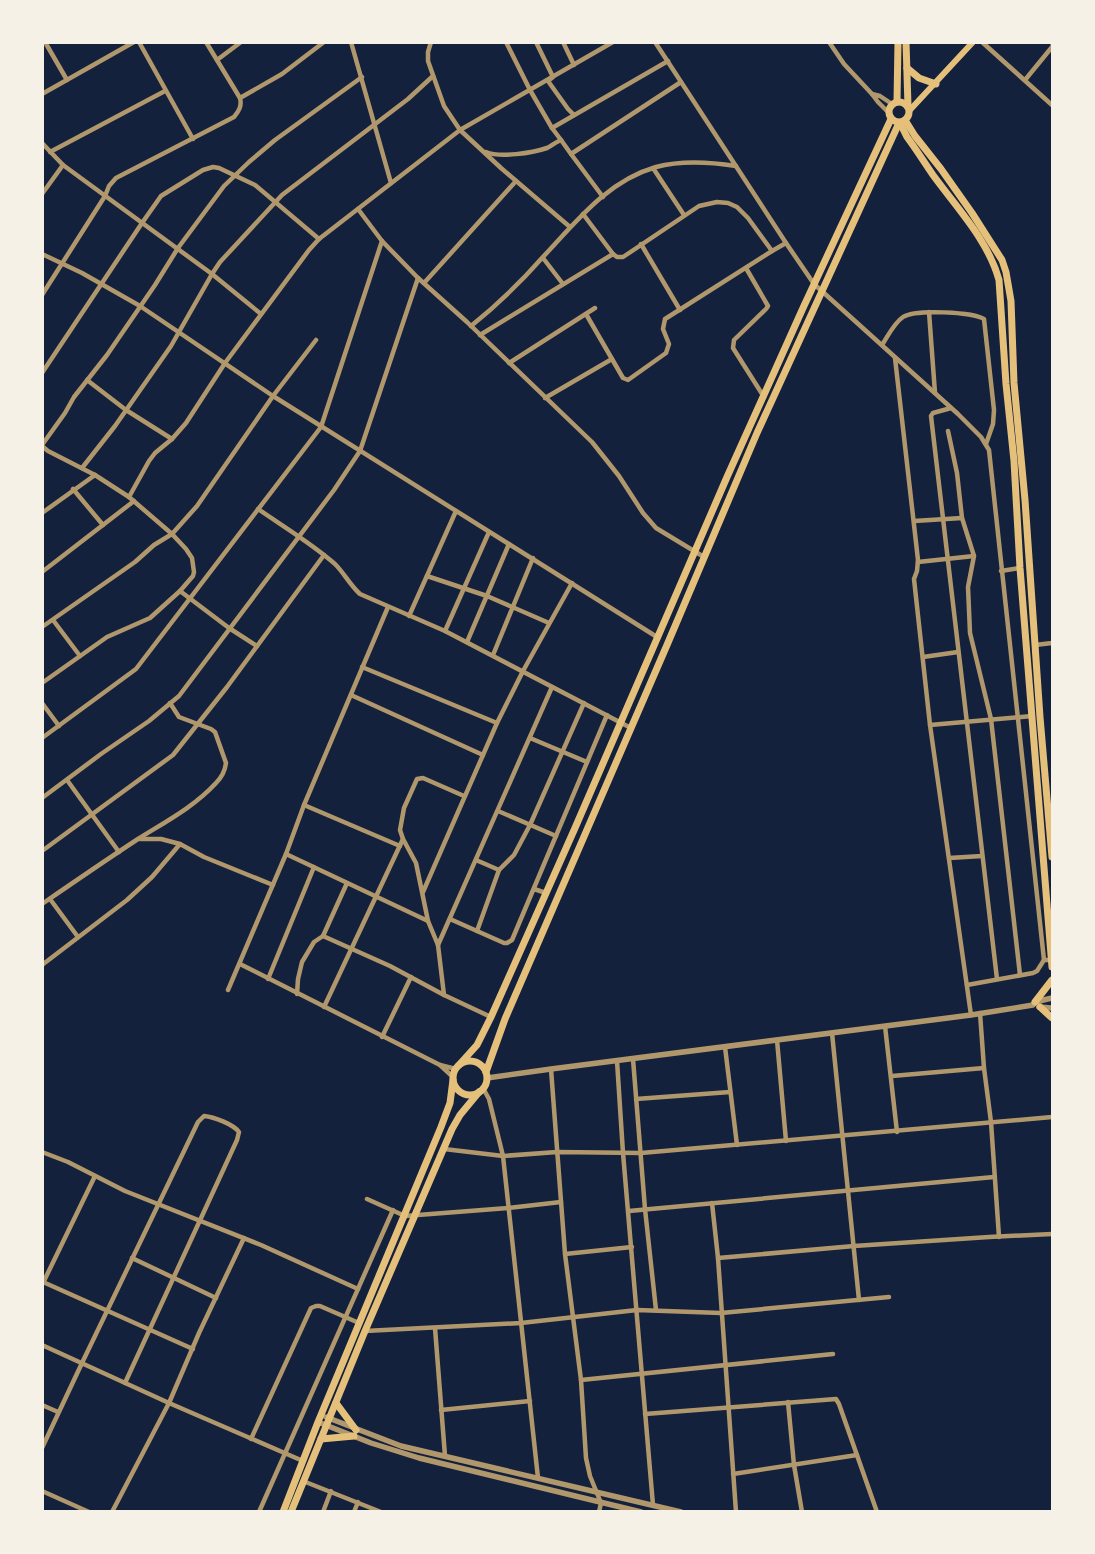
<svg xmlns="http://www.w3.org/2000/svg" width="1095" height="1554" viewBox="0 0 1095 1554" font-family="Cabin,sans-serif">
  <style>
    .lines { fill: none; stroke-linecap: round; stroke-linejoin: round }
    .minor { stroke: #b1986c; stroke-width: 4.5 }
    .tertiary { stroke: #b1986c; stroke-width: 5.5 }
    .secondary { stroke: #e5c07b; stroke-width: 6 }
    .primary { stroke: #e5c07b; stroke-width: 7 }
  </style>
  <rect width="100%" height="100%" fill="#14213d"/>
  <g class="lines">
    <g class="minor">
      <path d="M45,42L67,80"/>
      <path d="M139,42L193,139"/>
      <path d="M351,42L391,183"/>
      <path d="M431,42L428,52V61L444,106L460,130L501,168L570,227"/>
      <path d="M506,42L530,90L552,128"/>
      <path d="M536,42L553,77L548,81L568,109L574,115"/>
      <path d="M563,42L574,65"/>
      <path d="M655,42L786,243L814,284L958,414L981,437L989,450L1044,960H1052"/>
      <path d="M829,42L844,64L872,94"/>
      <path d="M982,42L1052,105"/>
      <path d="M1052,42V43"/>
      <path d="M217,60L241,42"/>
      <path d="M1025,80L1052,47"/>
      <path d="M42,94L134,42"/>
      <path d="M240,98L282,74L324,42"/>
      <path d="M888,112L878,102L872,94L880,96L892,104"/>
      <path d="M561,140L571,154L681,82"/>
      <path d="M42,143L63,165L212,274L171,346L115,426L82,468"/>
      <path d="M50,152L165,91"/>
      <path d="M486,152C500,158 532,153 547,148C551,146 556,142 561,140L552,128L668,61"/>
      <path d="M571,154L603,197"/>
      <path d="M653,168L684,215"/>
      <path d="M42,194L63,165"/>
      <path d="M358,209L382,241L418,278L467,322L592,442L619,476L643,513L656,528L704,557"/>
      <path d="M641,244L680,310"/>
      <path d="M42,254L82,273L140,306L273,396L657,637"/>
      <path d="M613,254L617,257H623L699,206L717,202L728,203L737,207L748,218L772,251L786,243"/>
      <path d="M543,258L563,284"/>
      <path d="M746,268L768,306L766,309L734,340L733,348L764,397"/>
      <path d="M424,283L516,181"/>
      <path d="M42,295L105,196L109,186L116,178L234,117C239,111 242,106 240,98L206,42"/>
      <path d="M929,312L935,393"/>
      <path d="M261,314L212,274L220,262L282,195L408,99L433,76"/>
      <path d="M586,314L623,378L628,380L666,353L669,344L663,329L665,319L772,251"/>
      <path d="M471,326C497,305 520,283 542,258C576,222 607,181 656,167C682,160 710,162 736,166"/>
      <path d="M480,335L613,254L583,214"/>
      <path d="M882,345C888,336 894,323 903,317C915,309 974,312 984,319L994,410L993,424L986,444"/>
      <path d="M895,358L918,560L917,571L914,579L930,725L971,1015"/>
      <path d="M509,363L595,308"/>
      <path d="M42,373L142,223L161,196L203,170L213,167L219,168L255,185L319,239"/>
      <path d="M87,380L126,410L172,439"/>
      <path d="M545,398L612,359"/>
      <path d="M951,408L933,413L931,416L997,979"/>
      <path d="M948,431L957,473L962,518L974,556L968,587L970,633L991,719L1020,975"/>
      <path d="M42,445L65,413L74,397L107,355L155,285L178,248L224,186L249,162L275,140L362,77"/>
      <path d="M42,446L48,451L95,475L129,497L172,534L186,549L192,558L194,572L193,576L180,591L150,618L107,637L42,683"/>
      <path d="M73,489L103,525"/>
      <path d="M129,497L149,461L155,453L172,439L186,423L225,363L309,250L319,239L460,130L613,42"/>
      <path d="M258,509C284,527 311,543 335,564C344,573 350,585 360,594L445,631L631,728"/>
      <path d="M42,513L95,475"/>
      <path d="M914,521L962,518"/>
      <path d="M918,562L974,556"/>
      <path d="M1001,571L1020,568"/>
      <path d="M42,572L134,501"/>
      <path d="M427,576L487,596L549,623"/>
      <path d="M180,591L229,628L257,646"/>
      <path d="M409,616L456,511"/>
      <path d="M53,620L80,656"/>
      <path d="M42,627L135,562L154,545L172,534L197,506L273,396L316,340"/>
      <path d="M445,631L489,532"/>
      <path d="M467,642L509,544"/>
      <path d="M1035,645L1052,643"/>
      <path d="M493,655L533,558"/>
      <path d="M923,657L958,652"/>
      <path d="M362,667L497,723"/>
      <path d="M351,695L483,755"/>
      <path d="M42,703L59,726"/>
      <path d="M930,725L1032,716"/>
      <path d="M42,738L136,669L321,427L382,241"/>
      <path d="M530,738L587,762"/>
      <path d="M67,780L119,852"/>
      <path d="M464,796L423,778L417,779L404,808L400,830L403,839L416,863L428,921L438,945L444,995L491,1017"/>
      <path d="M42,798L101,754L149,721L179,696L334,490L360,451L418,278"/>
      <path d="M304,805L400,846"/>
      <path d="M498,811L556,836"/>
      <path d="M140,839H161L180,844"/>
      <path d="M42,851L173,755L227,687L324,555"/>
      <path d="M286,854L428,921"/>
      <path d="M949,858L982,856"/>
      <path d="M476,860L499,870"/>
      <path d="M534,889L546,893"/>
      <path d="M423,892L497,723L523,671L572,583"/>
      <path d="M50,899L78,937"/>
      <path d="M42,904C74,882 106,860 138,839C165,822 194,807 216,783C221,778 225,771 226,763L215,732L211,729L179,717L170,703"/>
      <path d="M450,919L504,943H507L512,940L607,715"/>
      <path d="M477,931L499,870L514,855L530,825L584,703"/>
      <path d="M323,936L390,966L444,995"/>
      <path d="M438,945L552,687"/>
      <path d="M240,964L440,1065"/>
      <path d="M42,965L127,900L152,877L180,844L204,857L273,885"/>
      <path d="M268,979L314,867"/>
      <path d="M967,985L1033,973L1037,971L1044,960"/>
      <path d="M228,990L286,854L304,805L388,607"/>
      <path d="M297,994L298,979L302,962L314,942L323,936L347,883"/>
      <path d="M324,1007L403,839"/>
      <path d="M980,1013L984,1068L991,1122L999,1237"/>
      <path d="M885,1026L897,1132"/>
      <path d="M832,1033L859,1300"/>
      <path d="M382,1037L411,977"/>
      <path d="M777,1040L786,1141"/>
      <path d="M725,1047L737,1145"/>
      <path d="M633,1059L645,1209L656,1310"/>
      <path d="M617,1061L623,1153L653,1505"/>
      <path d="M551,1069L565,1254L581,1380L586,1458L590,1476L601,1503L599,1512"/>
      <path d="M892,1076L984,1068"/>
      <path d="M453,1077L440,1065L456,1069"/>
      <path d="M483,1088L489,1099L503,1156L538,1478"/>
      <path d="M636,1099L730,1092"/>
      <path d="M444,1149L503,1156L557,1152L641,1153L1052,1117"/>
      <path d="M42,1152L68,1162L125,1191L261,1245L358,1289"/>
      <path d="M367,1199L405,1216L508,1208L561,1202"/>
      <path d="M712,1203L718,1258L736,1512"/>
      <path d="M629,1211L994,1177"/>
      <path d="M565,1254L632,1247"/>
      <path d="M132,1258L216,1298"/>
      <path d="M718,1258L854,1246L989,1237L1052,1234"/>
      <path d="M43,1282L193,1349"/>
      <path d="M43,1283L95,1176"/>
      <path d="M435,1328L445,1456"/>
      <path d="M365,1331L521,1323L637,1310L721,1313L889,1297"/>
      <path d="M42,1345L169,1403L303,1461"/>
      <path d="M581,1380L833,1354"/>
      <path d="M788,1402L794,1465L802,1512"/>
      <path d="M42,1405L58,1412"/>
      <path d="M441,1410L530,1401"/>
      <path d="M645,1414L836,1399L839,1404L877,1512"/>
      <path d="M251,1439L311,1308L316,1306H320L359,1323"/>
      <path d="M42,1448L82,1363L198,1122L204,1116C214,1117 233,1124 239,1132L237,1140L125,1383"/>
      <path d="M733,1474L857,1455"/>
      <path d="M303,1481L381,1512"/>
      <path d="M42,1491L89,1512"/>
      <path d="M112,1512L169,1403L199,1333L244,1238"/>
      <path d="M259,1512L393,1210"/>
      <path d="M323,1512L331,1491"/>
      <path d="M354,1512L358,1502"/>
    </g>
    <g class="tertiary">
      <path d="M1039,1007L1052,1008"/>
      <path d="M487,1078L551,1069L971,1015L1033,1005L1035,1002L1052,998"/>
      <path d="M326,1417L401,1446L681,1512"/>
      <path d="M318,1422L371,1443L419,1458L641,1512"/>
    </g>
    <path class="secondary" d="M909,111L973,42"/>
    <g class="primary">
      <path d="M906,42L908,106"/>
      <path d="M907,68L919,78L936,84"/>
      <circle cx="899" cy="112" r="10"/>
      <path d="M897,102L898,42"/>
      <path d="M905,120L915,136L941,169L972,213L1002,260L1006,272L1011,301L1014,383L1025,500L1040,717L1052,857"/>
      <path d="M900,123L907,137C916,149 924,162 933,175C957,208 988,240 999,280L1006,384L1014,461L1020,568L1052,967"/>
      <path d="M1035,1002L1052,980"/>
      <path d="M1040,1007L1052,1018"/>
      <circle cx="470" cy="1078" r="17"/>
      <path d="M459,1065L477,1045L491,1017L575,828L727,477L803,308L891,119"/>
      <path d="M486,1072L505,1019L667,645L757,433L899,123"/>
      <path d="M336,1403L356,1430"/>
      <path d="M321,1439L354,1436"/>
      <path d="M283,1512L318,1422L441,1127L450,1103L453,1080"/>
      <path d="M291,1512L365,1331L452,1129L460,1115L479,1092"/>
    </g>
  </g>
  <rect width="1095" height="1554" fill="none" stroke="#f6f1e7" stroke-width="88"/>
</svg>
